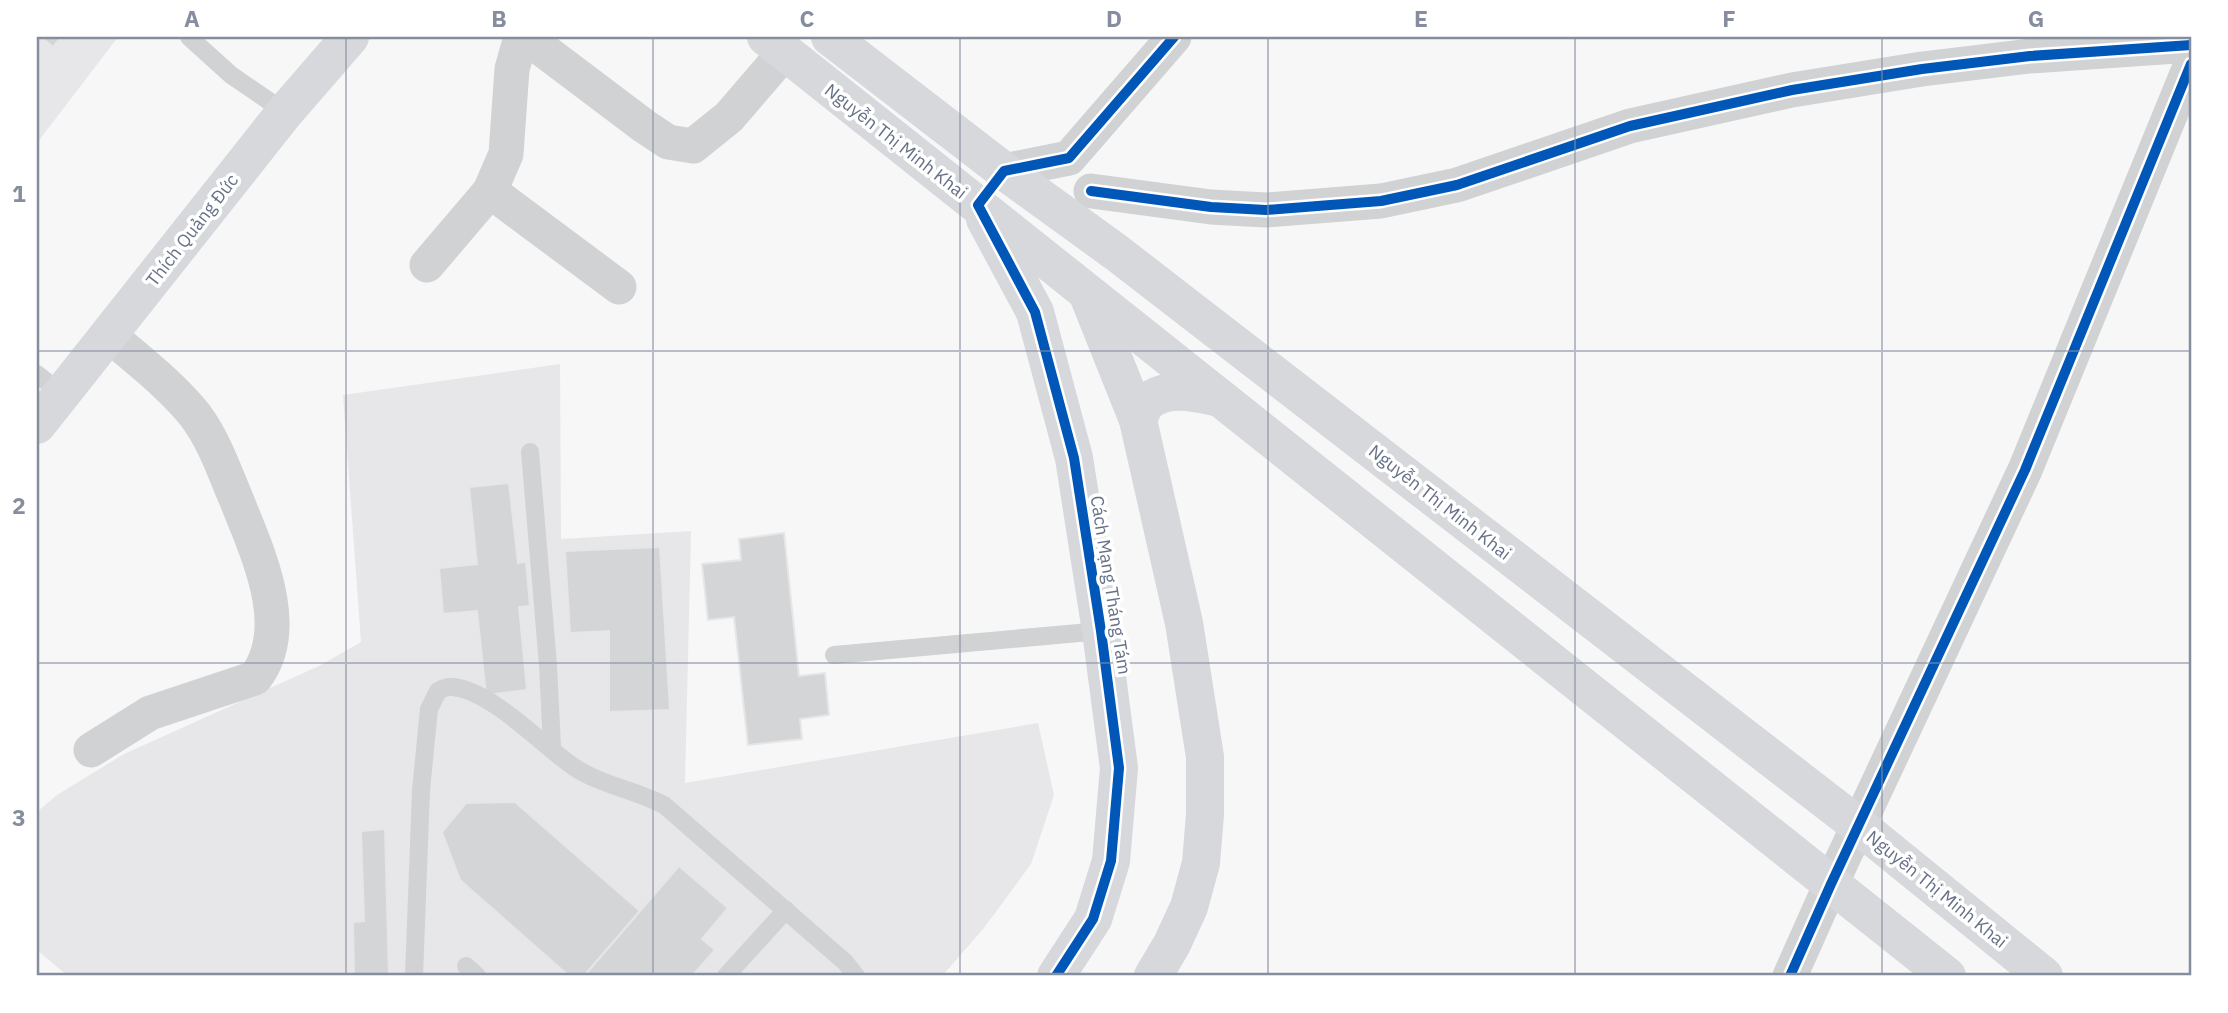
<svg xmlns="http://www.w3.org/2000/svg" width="2228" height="1013" viewBox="0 0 2228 1013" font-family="'IBM Plex Sans',sans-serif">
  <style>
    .built { fill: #e7e7e9 }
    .building { fill: #d4d5d7; stroke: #e6e6e6; stroke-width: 2 }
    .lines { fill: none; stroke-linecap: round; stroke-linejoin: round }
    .lane { stroke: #d1d2d3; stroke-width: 18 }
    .street { stroke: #d1d2d3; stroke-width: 35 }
    .secondary { stroke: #d6d8db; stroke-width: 38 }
    .cycleway-casing { stroke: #fff; stroke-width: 15 }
    .cycleway { stroke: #0057b8; stroke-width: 10 }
    .grid { fill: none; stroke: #858d9f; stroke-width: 2; stroke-opacity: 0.55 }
    .labels { text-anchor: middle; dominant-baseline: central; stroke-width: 7; stroke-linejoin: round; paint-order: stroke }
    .street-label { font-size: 18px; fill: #667188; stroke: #fff }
    .neatline { fill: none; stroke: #858d9f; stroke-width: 2.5 }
    .grid-label { font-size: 23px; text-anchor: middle; font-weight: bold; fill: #858d9f }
  </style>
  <rect width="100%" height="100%" fill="#f7f7f7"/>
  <g class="built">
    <path d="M37,37H118L37,143Z"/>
    <path d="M560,364L561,539L691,531L685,783L1038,723L1054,795L1031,864L984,928L942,976H68L37,950V812L57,795L124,754L319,666L361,642L343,395Z"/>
  </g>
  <g class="building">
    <path d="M41,37H61L53,47Z"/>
    <path d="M509,483L518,563L526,562L530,606L519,607L527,690L486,695L477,611L443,614L439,568L477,564L469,487Z"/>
    <path d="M784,533L799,676L825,673L829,715L800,719L802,739L748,745L734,617L708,620L702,564L741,560L739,539Z"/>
    <path d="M660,547L670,710L609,712V631L570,633L565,551Z"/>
    <path d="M515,802L640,911L584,976H569L460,880L442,832L466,803Z"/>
    <path d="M385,829L389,976H354L353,922L364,921L361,831Z"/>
    <path d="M679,866L728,908L702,939L715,950L692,976H584Z"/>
  </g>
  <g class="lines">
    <g class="lane">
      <path d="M189,37L231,75L285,112"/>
      <path d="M37,374L62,394"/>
      <path d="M530,452L548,665L552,747"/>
      <path d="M834,655L1101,631"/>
      <path d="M466,966L477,976"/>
      <path d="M414,976L421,790L429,709L438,691C442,689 448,686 453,687C492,691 542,745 574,767C601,785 635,790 664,805L845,962L856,976"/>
      <path d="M726,976L786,910"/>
    </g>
    <g class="street">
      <path d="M526,37L644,126L668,142L693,146L729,117L785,52"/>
      <path d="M1004,171L1069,158L1174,37"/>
      <path d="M490,191L619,287"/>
      <path d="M1091,191L1211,207L1266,210L1381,201L1457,185L1630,126L1792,90L1922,69L2030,56L2191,45"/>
      <path d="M427,265L490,191L506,154L512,69L521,37"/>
      <path d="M91,750L150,713L255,678C294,628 257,552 237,501C224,471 215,442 195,415C171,385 138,360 109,335"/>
      <path d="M1790,976L1831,884L2025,470L2191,64"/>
    </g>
    <g class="secondary">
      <path d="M766,37L1947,976"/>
      <path d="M830,37L1004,171L1117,253L1859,826L2044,976"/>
      <path d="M985,219L1035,312L1074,458L1101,631L1119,768L1111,861L1093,919L1056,976"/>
      <path d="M1088,295L1138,420L1184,623L1205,757V814L1201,863L1189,907L1172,944L1153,976"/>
      <path d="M1138,420C1140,416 1142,409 1145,405C1163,384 1197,393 1220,398"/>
      <path d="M37,425L285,112L350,37"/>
    </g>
    <g class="cycleway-casing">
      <g id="cycleway">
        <path d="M1091,191L1211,207L1266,210L1381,201L1457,185L1630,126L1792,90L1922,69L2030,56L2191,45"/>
        <path d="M1056,976L1093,919L1111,861L1119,768L1101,631L1074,458L1035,312L978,205L1004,171L1069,158L1174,37"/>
        <path d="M1790,976L1831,884L2025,470L2191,64"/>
      </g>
    </g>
    <use href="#cycleway" class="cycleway"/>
  </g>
  <path class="grid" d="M346,37V976M653,37V976M960,37V976M1268,37V976M1575,37V976M1882,37V976M37,351H2191M37,663H2191"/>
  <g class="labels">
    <g class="street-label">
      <text transform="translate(896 141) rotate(38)">Nguyễn Thị Minh Khai</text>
      <text transform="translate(192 230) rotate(-52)">Thích Quảng Đức</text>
      <text transform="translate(1440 502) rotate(38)">Nguyễn Thị Minh Khai</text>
      <text transform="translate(1111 585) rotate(81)">Cách Mạng Tháng Tám</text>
      <text transform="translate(1937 889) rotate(39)">Nguyễn Thị Minh Khai</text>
    </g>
  </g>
  <rect width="2228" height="1013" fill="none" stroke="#ffffff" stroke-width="77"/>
  <rect x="38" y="38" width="2152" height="936" class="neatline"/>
  <g class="grid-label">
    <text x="192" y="27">A</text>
    <text x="499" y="27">B</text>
    <text x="807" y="27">C</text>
    <text x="1114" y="27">D</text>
    <text x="1421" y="27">E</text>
    <text x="1729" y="27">F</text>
    <text x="2036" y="27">G</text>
    <text x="19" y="202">1</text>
    <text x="19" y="514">2</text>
    <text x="19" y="826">3</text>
  </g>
</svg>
